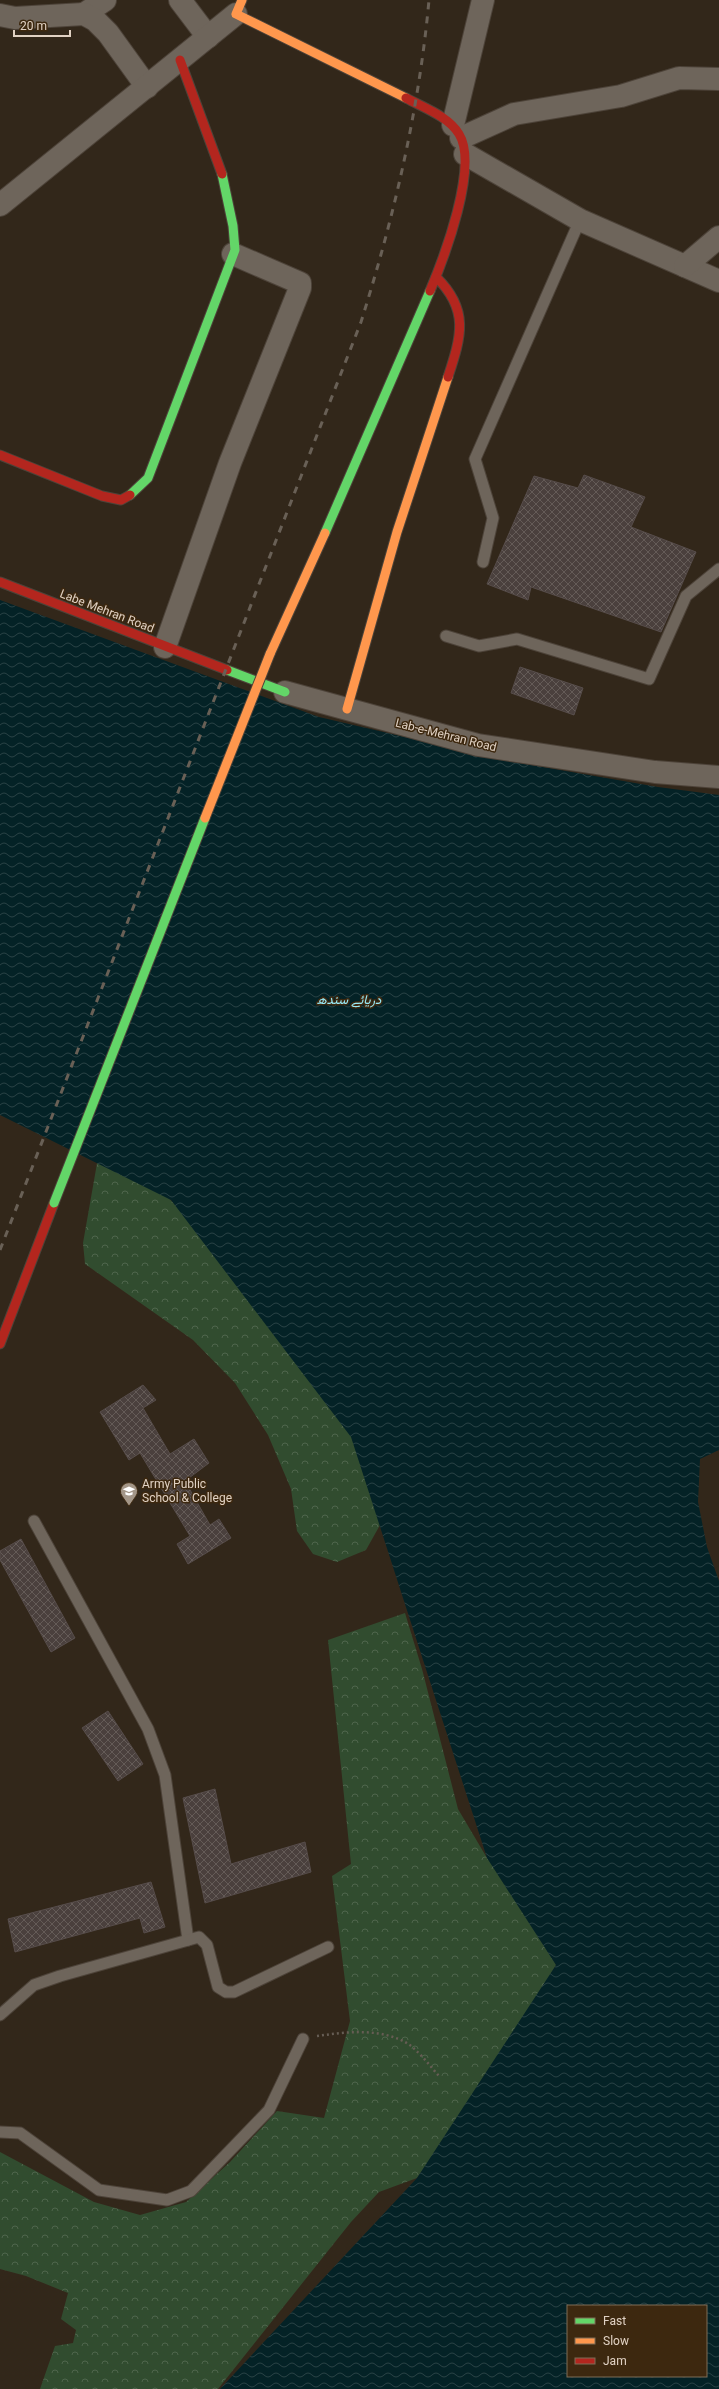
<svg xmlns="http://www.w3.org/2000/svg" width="719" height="2389" viewBox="0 0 719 2389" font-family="Roboto,Vazirmatn,sans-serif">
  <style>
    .forest { fill: url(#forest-crowns) }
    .water { fill: url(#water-waves); fill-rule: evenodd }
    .building { fill: url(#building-cross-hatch); stroke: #564c4a }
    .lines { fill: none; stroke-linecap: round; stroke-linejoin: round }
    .lane-casing { stroke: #4d4339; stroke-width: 13 }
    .street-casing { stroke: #4d4339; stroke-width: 24 }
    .fast-casing { stroke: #4d4339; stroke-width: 11 }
    .slow-casing { stroke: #4d4339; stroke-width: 11 }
    .jam-casing { stroke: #4d4339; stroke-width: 11 }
    .path { stroke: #665d54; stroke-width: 2.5; stroke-dasharray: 2 3; stroke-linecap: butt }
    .lane { stroke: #6e655b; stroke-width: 11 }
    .street { stroke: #6e655b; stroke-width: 22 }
    .fast { stroke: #63d668; stroke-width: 9 }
    .slow { stroke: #ff974d; stroke-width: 9 }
    .jam { stroke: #b3261e; stroke-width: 9 }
    .rail { stroke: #696056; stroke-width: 3; stroke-dasharray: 7 7; stroke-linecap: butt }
    .fast-bridge-casing { stroke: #4d4339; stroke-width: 11; stroke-linecap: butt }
    .slow-bridge-casing { stroke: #4d4339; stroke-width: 11; stroke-linecap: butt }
    .fast-bridge { stroke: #63d668; stroke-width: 9 }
    .slow-bridge { stroke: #ff974d; stroke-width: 9 }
    .labels { text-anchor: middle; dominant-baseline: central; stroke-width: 3; stroke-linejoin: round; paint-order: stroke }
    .street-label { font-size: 12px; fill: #e0d1c3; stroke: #3d280f }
    .poi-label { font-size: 12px; fill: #e0d1c3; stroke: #3d280f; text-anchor: start }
    .water-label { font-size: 13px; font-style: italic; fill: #97e9f6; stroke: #3d280f }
  </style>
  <defs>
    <pattern id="forest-crowns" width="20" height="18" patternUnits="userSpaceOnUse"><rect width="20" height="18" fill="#314c2f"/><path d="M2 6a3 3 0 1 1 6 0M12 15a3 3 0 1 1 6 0" fill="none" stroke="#4f654c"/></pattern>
    <pattern id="water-waves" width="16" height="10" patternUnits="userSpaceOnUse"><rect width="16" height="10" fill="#042226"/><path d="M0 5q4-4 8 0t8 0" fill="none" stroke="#284144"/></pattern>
    <pattern id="building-cross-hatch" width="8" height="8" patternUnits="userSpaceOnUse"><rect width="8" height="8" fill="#4a403d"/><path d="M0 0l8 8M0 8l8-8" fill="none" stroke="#645b57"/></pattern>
  </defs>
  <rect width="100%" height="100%" fill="#32271a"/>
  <g class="forest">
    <path d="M102,1135L302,1325L389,1509L366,1550L337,1562L313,1554L297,1531L291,1489L268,1435L235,1383L193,1340L85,1264L83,1243Z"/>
    <path d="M405,1613L422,1669L458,1809L487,1858L525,1898L556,1965L505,2055L417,2178L379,2192L351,2222L218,2389H40L55,2346L73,2343L76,2330L61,2319L68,2293L26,2276L0,2269V2152L94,2202L140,2215L186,2202L230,2162L277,2111L324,2118L350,2021L332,1876L351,1864L328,1640Z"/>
  </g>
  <path class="water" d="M0,600L319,717L508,761L658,787L719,795V1450L700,1459L698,1502L707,1547L719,1581V2389H220L417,2178L556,1965L487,1858L351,1437L171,1200L0,1115ZM568,2306H706V2376H568Z"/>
  <g class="building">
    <path d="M584,475L645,497L631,527L696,552L661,632L531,587L528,600L487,584L534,476L578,488Z"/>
    <path d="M520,667L583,688L574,715L511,693Z"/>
    <path d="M143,1385L156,1400L143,1408L170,1454L194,1439L209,1463L185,1481L210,1525L219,1519L231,1538L188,1564L177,1544L190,1536L140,1453L129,1460L100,1412Z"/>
    <path d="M21,1539L75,1638L51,1652L0,1560V1551Z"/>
    <path d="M108,1711L143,1764L118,1781L82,1728Z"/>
    <path d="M215,1789L231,1864L305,1842L311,1872L205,1903L183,1798Z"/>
    <path d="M151,1882L165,1927L144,1933L140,1918L15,1952L8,1919Z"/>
  </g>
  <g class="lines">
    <g class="lane-casing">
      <g id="lane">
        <path d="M483,562L493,518L475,459L580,220"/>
        <path d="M446,636L479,646L517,639L649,679L686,596L719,569"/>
        <path d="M34,1521L148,1729L165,1775L188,1940"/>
        <path d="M0,2015L34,1985L60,1976L199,1937L207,1945L218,1987L226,1992H234L328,1947"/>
        <path d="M0,2132L20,2133L99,2190L167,2200L191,2191L269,2110L303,2039"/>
      </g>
    </g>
    <g class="street-casing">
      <g id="street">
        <path d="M180,0L208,37"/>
        <path d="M84,14L105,0"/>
        <path d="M0,15L15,18L84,14L95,20L108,33L147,87"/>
        <path d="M453,125L483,0"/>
        <path d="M461,138L514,114L621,96L679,78L719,79"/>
        <path d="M465,154L580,220L719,281"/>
        <path d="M0,205L236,14"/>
        <path d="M685,266L719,237"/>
        <path d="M165,647L230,463L300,288V283L233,254"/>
        <path d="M285,692L478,745L655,772L719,777"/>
      </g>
    </g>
    <g class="fast-casing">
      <g id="fast">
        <path d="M130,495L148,478L235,250L233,226L222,174"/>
        <path d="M325,533L430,291"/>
        <path d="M227,670L285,692"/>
      </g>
    </g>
    <g class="slow-casing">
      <g id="slow">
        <path d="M242,0L236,14L406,98"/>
        <path d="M270,654L325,533"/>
        <path d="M347,709L397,532L448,377"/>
      </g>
    </g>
    <g class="jam-casing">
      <g id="jam">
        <path d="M180,60L222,174"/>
        <path d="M406,98C424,108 448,116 459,134C479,166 444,258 430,291"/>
        <path d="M436,277C470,310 461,337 448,377"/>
        <path d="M0,455L102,496L121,500L130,495"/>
        <path d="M0,582L227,670"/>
        <path d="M0,1344L54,1203"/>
      </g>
    </g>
    <path class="path" d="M317,2036C346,2032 376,2028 403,2041C416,2047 429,2065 439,2076"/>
    <use href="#lane" class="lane"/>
    <use href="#street" class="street"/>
    <use href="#fast" class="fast"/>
    <use href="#slow" class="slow"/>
    <use href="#jam" class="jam"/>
    <path class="rail" d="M0,1250L361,322C394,217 419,110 429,0"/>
    <g class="fast-bridge-casing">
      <path id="fast-bridge" d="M54,1203L205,818"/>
    </g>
    <g class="slow-bridge-casing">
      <path id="slow-bridge" d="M205,818L270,654"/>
    </g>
    <use href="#fast-bridge" class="fast-bridge"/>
    <use href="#slow-bridge" class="slow-bridge"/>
  </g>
  <defs>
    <g id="university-pin" transform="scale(0.9)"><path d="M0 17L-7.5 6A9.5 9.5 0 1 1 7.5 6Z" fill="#a39688" stroke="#3d280f"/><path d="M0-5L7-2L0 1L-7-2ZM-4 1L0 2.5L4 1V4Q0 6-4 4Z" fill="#fff"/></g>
  </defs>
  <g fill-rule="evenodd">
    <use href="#university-pin" x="129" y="1491"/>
  </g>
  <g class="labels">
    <g class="street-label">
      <text transform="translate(107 611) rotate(21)">Labe Mehran Road</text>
      <text transform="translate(446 735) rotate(14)">Lab-e-Mehran Road</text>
    </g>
    <g class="poi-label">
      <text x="142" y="1484">Army Public<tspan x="142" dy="14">School &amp; College</tspan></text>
    </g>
    <g class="water-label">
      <text x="349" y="999">دریائے سندھ</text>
    </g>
  </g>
  <rect x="567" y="2305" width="140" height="72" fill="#3d280f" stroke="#7e6c57"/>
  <rect x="575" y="2318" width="20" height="6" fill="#63d668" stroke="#7e6c57"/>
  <text x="603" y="2325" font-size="12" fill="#e0d1c3">Fast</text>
  <rect x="575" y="2338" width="20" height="6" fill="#ff974d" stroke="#7e6c57"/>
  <text x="603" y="2345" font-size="12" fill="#e0d1c3">Slow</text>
  <rect x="575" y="2358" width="20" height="6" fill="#b3261e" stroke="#7e6c57"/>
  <text x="603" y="2365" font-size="12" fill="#e0d1c3">Jam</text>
  <path d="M14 30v6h56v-6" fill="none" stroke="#e0d1c3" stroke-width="2"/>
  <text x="20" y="30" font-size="12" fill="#e0d1c3" stroke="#3d280f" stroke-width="3" paint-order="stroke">20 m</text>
</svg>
